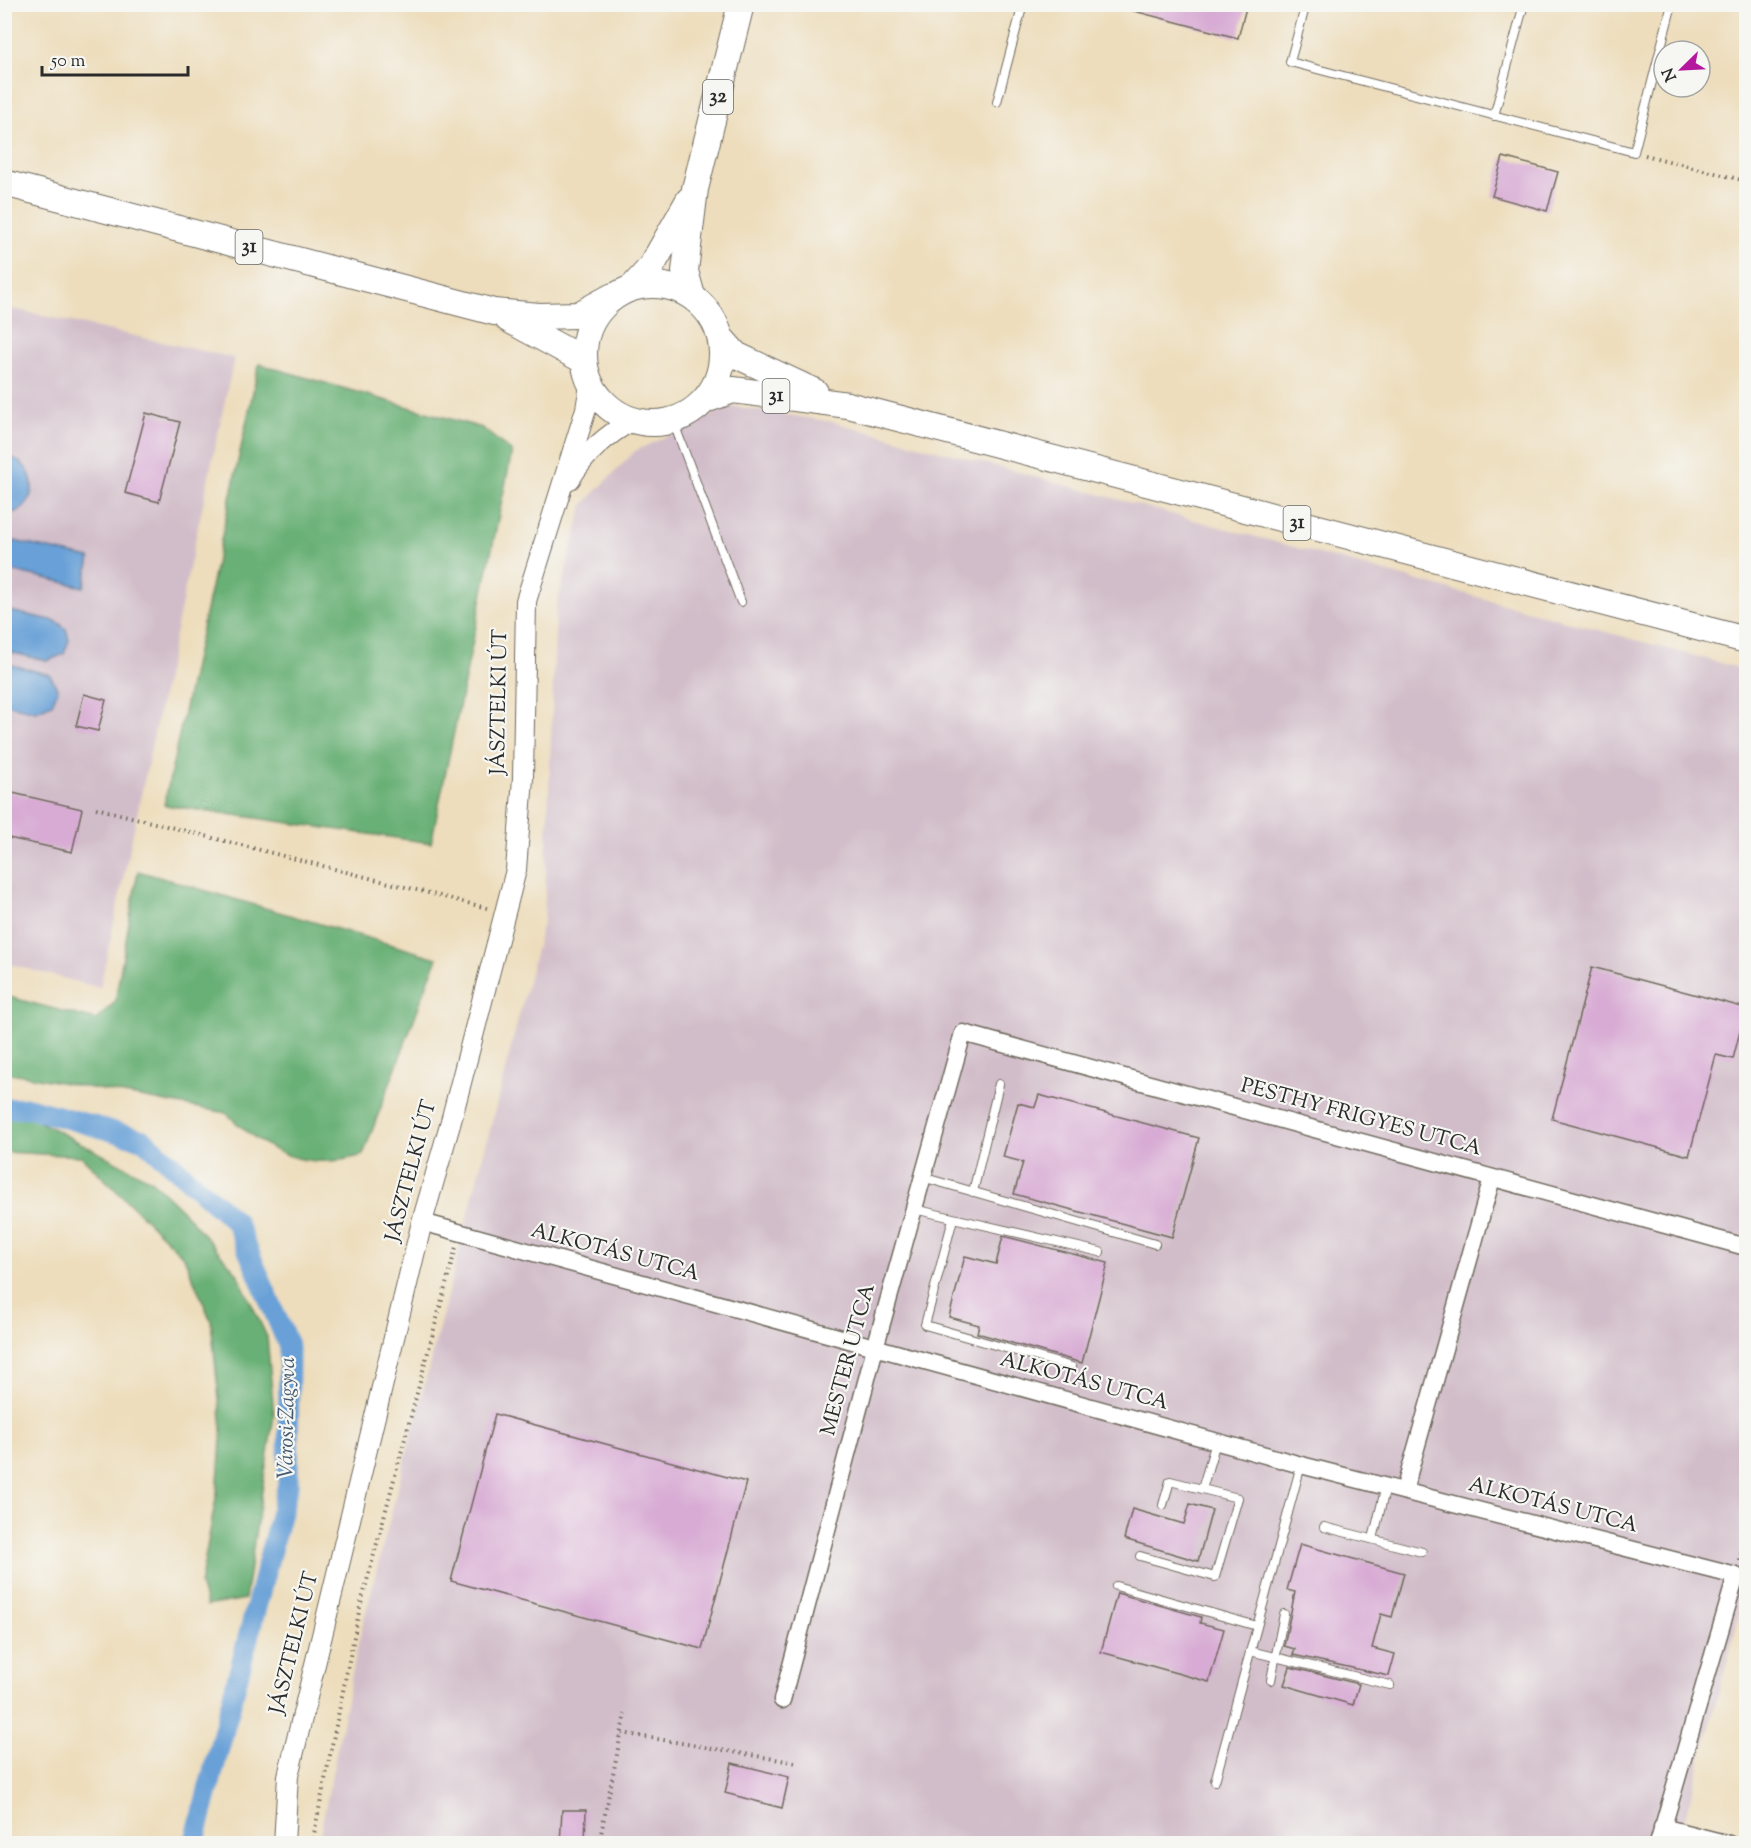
<svg xmlns="http://www.w3.org/2000/svg" width="1751" height="1848" viewBox="0 0 1751 1848" font-family="'Sorts Mill Goudy',serif">
  <style>
    .industrial { fill: #d1bdc9 }
    .forest { fill: #69b076; stroke: #4a6e50; stroke-width: 1.5 }
    .water { fill: #68a0d7; stroke: #4a6681; stroke-width: 1.5 }
    .lines { fill: none; stroke-linecap: round; stroke-linejoin: round }
    .canal { stroke: #68a0d7; stroke-width: 21 }
    .building { fill: #d8abd4 }
    .service-casing { stroke: #6f695e; stroke-width: 10 }
    .minor-casing { stroke: #6f695e; stroke-width: 19 }
    .tertiary-casing { stroke: #6f695e; stroke-width: 22 }
    .primary-casing { stroke: #6f695e; stroke-width: 28 }
    .path { stroke: #6f695e; stroke-width: 4; stroke-dasharray: 1.5 4.5; stroke-linecap: butt }
    .service { stroke: #fff; stroke-width: 8 }
    .minor { stroke: #fff; stroke-width: 16 }
    .tertiary { stroke: #fff; stroke-width: 20 }
    .primary { stroke: #fff; stroke-width: 26 }
    .labels { text-anchor: middle; dominant-baseline: central; stroke-width: 4.5; stroke-linejoin: round; paint-order: stroke }
    .shield { fill: #f6f6f2; stroke: #686867; stroke-width: 1.5 }
    .shield-label { font-size: 20px; font-weight: bold; fill: #2b2b2b }
    .street-label { font-size: 21px; fill: #2b2b2b; stroke: #f6f6f2 }
    .water-label { font-size: 22px; font-style: italic; fill: #435a70; stroke: #f6f6f2 }
  </style>
  <rect width="100%" height="100%" fill="#f6f6f2"/>
  <filter id="ink" filterUnits="userSpaceOnUse"><feTurbulence type="fractalNoise" baseFrequency=".0167" numOctaves="2"/><feDisplacementMap in="SourceGraphic" scale="12" xChannelSelector="R" yChannelSelector="G"/><feConvolveMatrix kernelMatrix="1 2 1 2 8 2 1 2 1" color-interpolation-filters="sRGB"/></filter>
  <filter id="wash" filterUnits="userSpaceOnUse"><feTurbulence type="fractalNoise" baseFrequency=".008" numOctaves="4" result="noise"/><feDisplacementMap in="SourceGraphic" scale="24" xChannelSelector="R" yChannelSelector="G"/><feGaussianBlur stdDeviation="1.35" result="paint"/><feColorMatrix in="noise" values="0 0 0 0 0 0 0 0 0 0 0 0 0 0 0 0 0 1.4 0 .05"/><feComposite in="paint" operator="in"/></filter>
  <g filter="url(#wash)">
    <rect width="100%" height="100%" fill="#edddbc"/>
    <g class="industrial">
      <path d="M4,307L234,358L100,988L5,963Z"/>
      <path d="M731,406L833,422L1746,670V1591L1678,1843L318,1844L359,1639L544,919L556,607L583,505L635,451Z"/>
    </g>
    <g class="forest">
      <path d="M259,364L482,428L512,452L431,843L164,805Z"/>
      <path d="M138,871L437,958L363,1155C306,1172 266,1153 226,1113L5,1072V996L96,1020L115,1002Z"/>
      <path d="M29,1116L151,1180L184,1212L237,1273L267,1337L274,1415L245,1599L207,1606L200,1585L217,1493L222,1429L211,1321L184,1257L81,1156L5,1152V1118Z"/>
    </g>
    <g class="water">
      <path d="M5,456C41,462 41,512 5,514Z"/>
      <path d="M5,539L90,558L84,587L5,569Z"/>
      <path d="M5,610L56,621L66,629L69,640L64,654L47,661L5,651Z"/>
      <path d="M5,663L50,675L58,690L52,704L36,711L5,704Z"/>
    </g>
    <g class="lines">
      <path class="canal" d="M4,1109L29,1108L144,1140L236,1222L289,1347L288,1485L194,1844"/>
    </g>
    <g id="blocks">
      <g class="building">
        <path d="M1131,4H1247L1238,38L1130,10Z"/>
        <path d="M1503,157L1558,172L1547,211L1492,196Z"/>
        <path d="M146,413L180,422L159,502L125,493Z"/>
        <path d="M84,694L106,700L98,731L76,726Z"/>
        <path d="M4,791L82,809L72,852L4,837Z"/>
        <path d="M1592,967L1746,1008L1733,1059L1716,1055L1689,1156L1552,1119Z"/>
        <path d="M1039,1095L1199,1138L1172,1237L1014,1194L1023,1162L1003,1157L1018,1103L1035,1107Z"/>
        <path d="M1003,1236L1108,1263L1082,1363L977,1333L979,1325L949,1317L965,1256L996,1264Z"/>
        <path d="M495,1414L746,1482L702,1649L451,1581Z"/>
        <path d="M1190,1504L1212,1510L1198,1561L1124,1539L1132,1509L1184,1524Z"/>
        <path d="M1300,1544L1404,1573L1392,1617L1381,1614L1372,1648L1395,1654L1389,1676L1293,1655L1295,1649L1284,1646L1295,1592L1287,1590Z"/>
        <path d="M1117,1593L1201,1617L1200,1623L1224,1629L1209,1682L1101,1652Z"/>
        <path d="M1290,1667L1359,1684L1353,1705L1284,1685Z"/>
        <path d="M732,1763L789,1777L782,1808L725,1793Z"/>
        <path d="M562,1810H586L585,1844H560Z"/>
      </g>
    </g>
  </g>
  <g filter="url(#ink)">
    <use href="#blocks" fill-opacity="0" stroke="#6f695e" stroke-width="1.5"/>
    <g class="lines">
      <g class="service-casing">
        <g id="service">
          <path d="M1306,4L1290,62L1634,152L1672,4"/>
          <path d="M997,102L1023,4"/>
          <path d="M1494,116L1524,4"/>
          <path d="M673,421L741,602"/>
          <path d="M922,1177L1155,1244"/>
          <path d="M973,1192L999,1084"/>
          <path d="M914,1209L1100,1252"/>
          <path d="M953,1219L925,1325L1072,1367"/>
          <path d="M1163,1505L1170,1481L1202,1489"/>
          <path d="M1324,1527L1422,1552"/>
          <path d="M1373,1539L1386,1486"/>
          <path d="M1140,1556L1215,1577L1238,1498L1202,1489L1216,1442"/>
          <path d="M1116,1586L1257,1626"/>
          <path d="M1250,1651L1390,1685"/>
          <path d="M1271,1680L1284,1614"/>
          <path d="M1215,1781L1301,1465"/>
        </g>
      </g>
      <g class="minor-casing">
        <g id="minor">
          <path d="M422,1222L1301,1465L1736,1576L1658,1844"/>
          <path d="M1404,1491L1492,1178"/>
          <path d="M782,1700L875,1348L963,1033L1746,1247"/>
          <path d="M1662,1827L1729,1844"/>
        </g>
      </g>
      <g class="tertiary-casing">
        <g id="tertiary">
          <path d="M570,479C584,455 607,434 632,421"/>
          <path d="M284,1844L288,1776L422,1222L451,1121L516,870L523,778L526,601L586,409L590,385"/>
        </g>
      </g>
      <g class="primary-casing">
        <g id="primary">
          <path d="M4,183L494,312L539,316L578,315L613,296"/>
          <circle cx="653" cy="354" r="69"/>
          <path d="M633,287L651,267L689,200"/>
          <path d="M692,296L685,271L695,189L741,4"/>
          <path d="M508,319L583,360"/>
          <path d="M721,338L736,355L815,392"/>
          <path d="M705,400L733,390L848,405L1746,640"/>
        </g>
      </g>
      <g class="path">
        <path d="M1645,155L1746,181"/>
        <path d="M96,808L487,908"/>
        <path d="M1740,1561L1746,1527"/>
        <path d="M622,1733L798,1763"/>
        <path d="M4,1769L5,1764"/>
        <path d="M312,1844L360,1607L456,1247"/>
        <path d="M599,1844L625,1714"/>
      </g>
      <use href="#service" class="service"/>
      <use href="#minor" class="minor"/>
      <use href="#tertiary" class="tertiary"/>
      <use href="#primary" class="primary"/>
    </g>
  </g>
  <g class="labels">
    <g class="shield">
      <rect x="703" y="80" width="30" height="34" rx="4.5"/>
      <rect x="235.5" y="230" width="27" height="34" rx="4.5"/>
      <rect x="762.5" y="379" width="27" height="34" rx="4.5"/>
      <rect x="1283.5" y="506" width="27" height="34" rx="4.5"/>
    </g>
    <g class="shield-label">
      <text x="718" y="97">32</text>
      <text x="249" y="247">31</text>
      <text x="776" y="396">31</text>
      <text x="1297" y="523">31</text>
    </g>
    <g class="street-label">
      <text transform="translate(500 702) rotate(-89)">JÁSZTELKI ÚT</text>
      <text transform="translate(1361 1118) rotate(15)">PESTHY FRIGYES UTCA</text>
      <text transform="translate(412 1171) rotate(-75)">JÁSZTELKI ÚT</text>
      <text transform="translate(615 1253) rotate(15)">ALKOTÁS UTCA</text>
      <text transform="translate(849 1360) rotate(-75)">MESTER UTCA</text>
      <text transform="translate(1084 1382) rotate(15)">ALKOTÁS UTCA</text>
      <text transform="translate(1553 1506) rotate(14)">ALKOTÁS UTCA</text>
      <text transform="translate(295 1643) rotate(-76)">JÁSZTELKI ÚT</text>
    </g>
    <g class="water-label">
      <text transform="translate(288 1418) rotate(-89)">Városi-Zagyva</text>
    </g>
  </g>
  <rect width="1751" height="1848" fill="none" stroke="#f6f6f2" stroke-width="24"/>
  <g transform="translate(1682 69) rotate(246)"><circle r="28" fill="#f6f6f2" stroke="#a5a5a2" stroke-width="1.5"/>
  <path d="M0-4.5L10 22L0 15L-10 22Z" fill="#b5179e"/>
  <text y="-9" font-size="16" font-weight="bold" text-anchor="middle" fill="#2b2b2b">N</text>
  </g>
  <path d="M42 66v9h146v-9" fill="none" stroke="#2b2b2b" stroke-width="3"/>
  <text x="51" y="66" font-size="18" fill="#2b2b2b" stroke="#f6f6f2" stroke-width="4.5" paint-order="stroke">50 m</text>
</svg>
